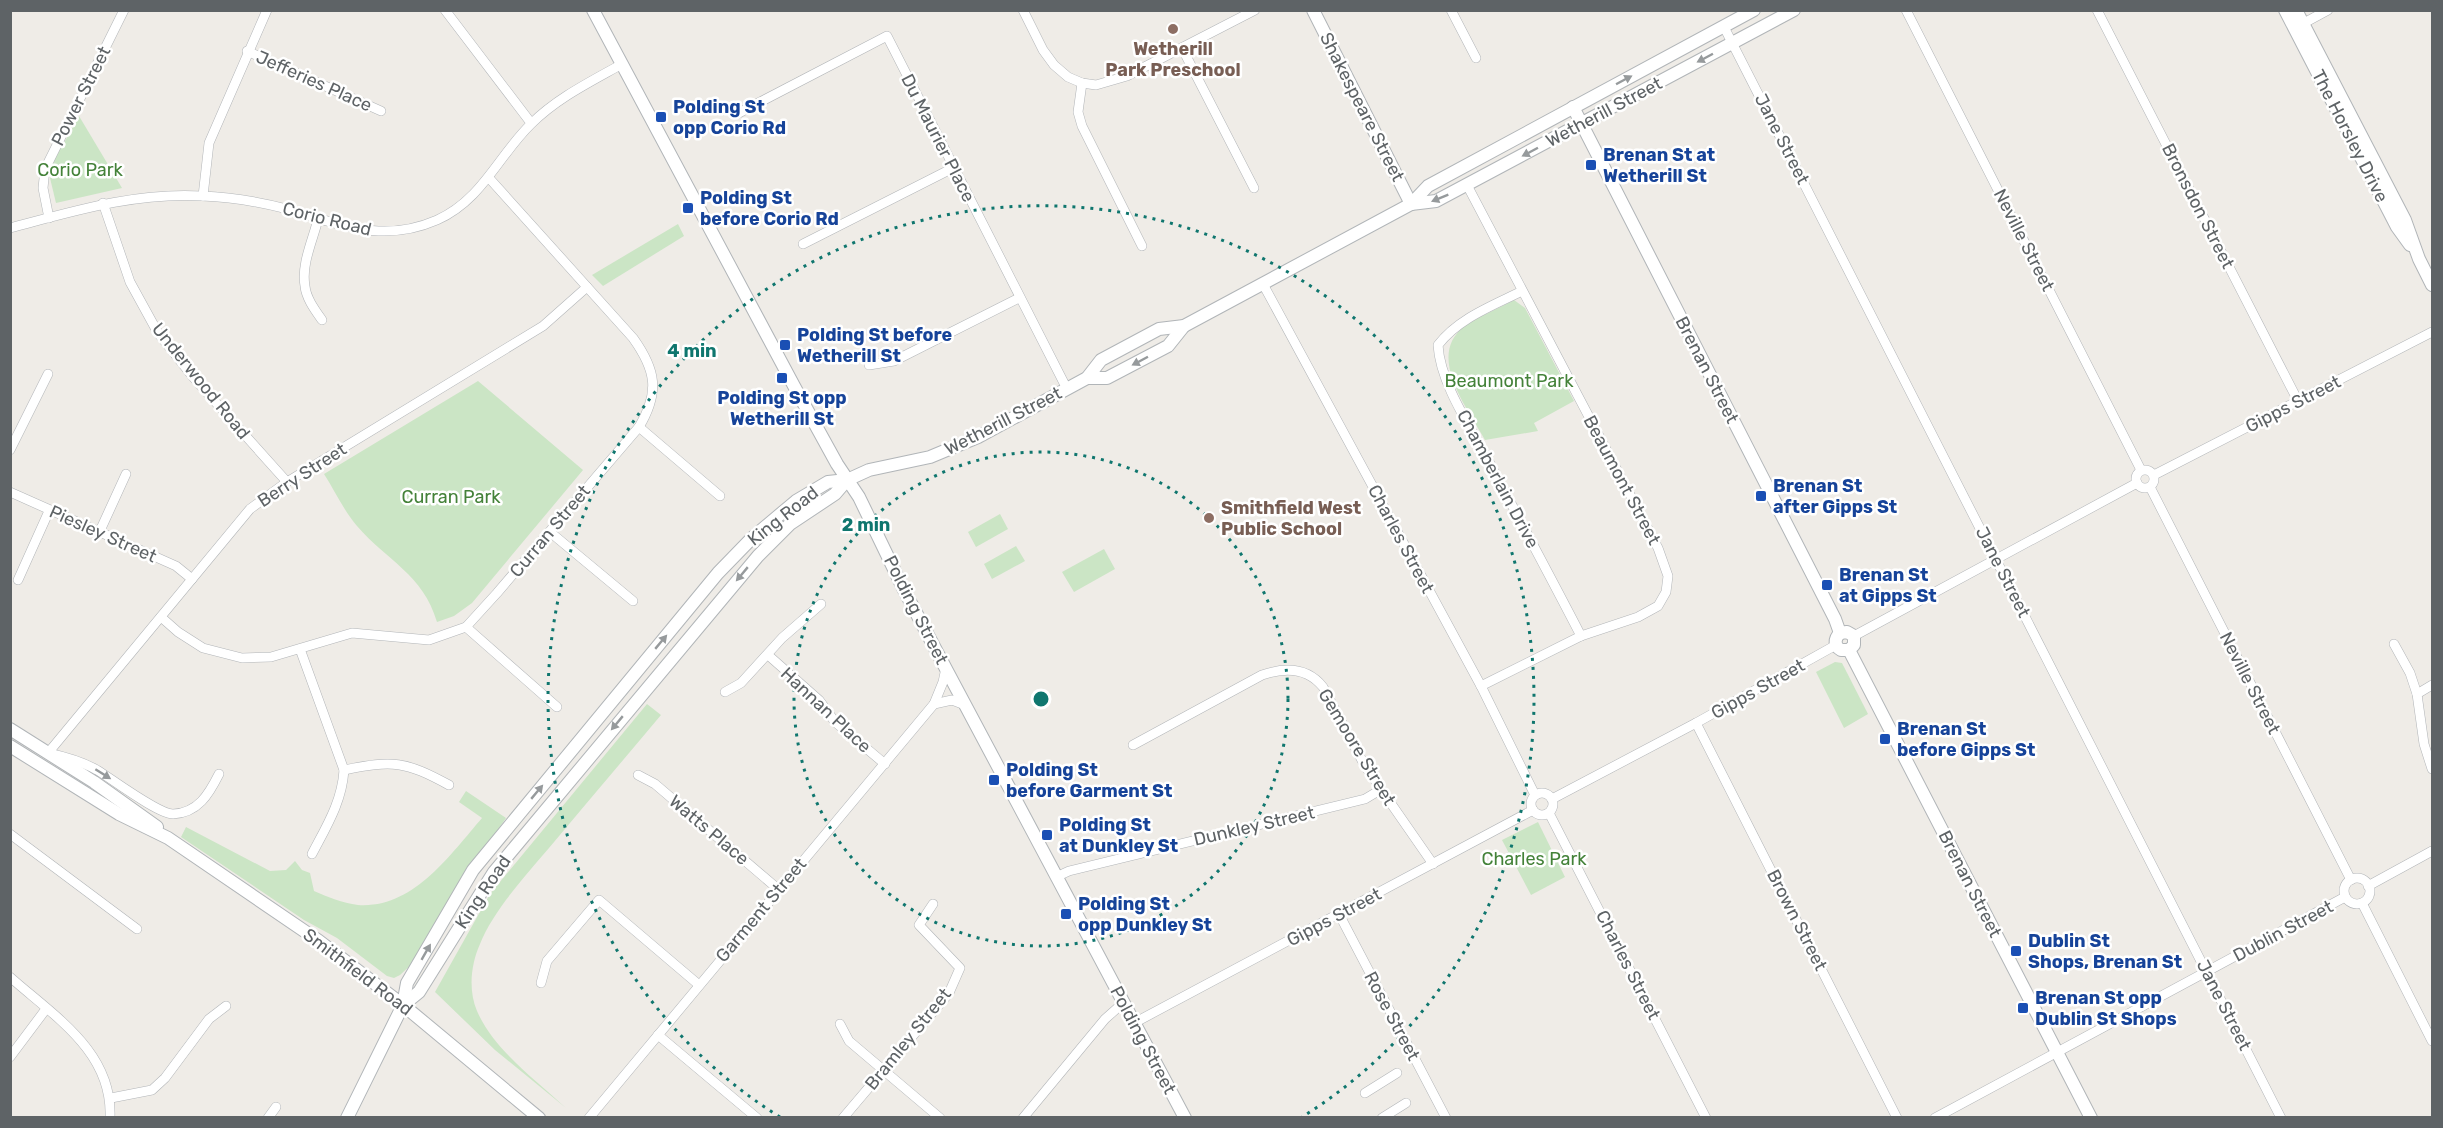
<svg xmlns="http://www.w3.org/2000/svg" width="2443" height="1128" viewBox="0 0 2443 1128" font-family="Rubik,sans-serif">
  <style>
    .green { fill: #cbe5c5 }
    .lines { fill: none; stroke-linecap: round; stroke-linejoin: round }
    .street-casing { stroke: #b2b5b8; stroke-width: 10 }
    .secondary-casing { stroke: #b1b5b8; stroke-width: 14 }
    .street { stroke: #fff; stroke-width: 9 }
    .secondary { stroke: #fff; stroke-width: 12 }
    .oneway { fill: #969a9c }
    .ring { fill: none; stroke: #0f766e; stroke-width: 3; stroke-dasharray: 3 6 }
    .education-dot { fill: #8d6e63; stroke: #fff; stroke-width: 2 }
    .transit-dot { fill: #1a4fb4; stroke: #fff; stroke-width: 2 }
    .labels { text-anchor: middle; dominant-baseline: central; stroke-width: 5; stroke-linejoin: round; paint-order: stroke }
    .education-label { font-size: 18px; font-weight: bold; fill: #785e54; stroke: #fff }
    .street-label { font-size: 18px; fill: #5e6366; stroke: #fff }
    .transit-label { font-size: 18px; font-weight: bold; fill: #164399; stroke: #fff; text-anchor: start }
    .park-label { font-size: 18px; fill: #448239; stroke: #fff }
    .centre { fill: #0f766e; stroke: #fff; stroke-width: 3 }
    .ring-label { font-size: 18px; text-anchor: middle; font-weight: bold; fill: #0f766e; stroke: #fff; stroke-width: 5; stroke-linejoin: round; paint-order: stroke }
  </style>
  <rect width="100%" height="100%" fill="#efece7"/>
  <g class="green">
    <path d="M79,116L122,188L56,203L50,178L52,164Z"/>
    <path d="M678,224L684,236L603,286L592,275Z"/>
    <path d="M1514,300L1525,308L1574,401L1534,423L1538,431L1485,440C1468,409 1425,355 1465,326C1479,316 1498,309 1514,300Z"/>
    <path d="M478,381L583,470L472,603L454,616L437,622C423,574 387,561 357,526C344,511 335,491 324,474Z"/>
    <path d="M1000,514L1008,529L976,547L968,532Z"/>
    <path d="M1016,546L1025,561L992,579L984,564Z"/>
    <path d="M1104,549L1115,569L1074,592L1062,572Z"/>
    <path d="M1835,662L1842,663L1868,714L1844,728L1816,672Z"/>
    <path d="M647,704L661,715C624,759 586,804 549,848C526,875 493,911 480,944C471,964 468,990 477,1011C494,1050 535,1079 566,1108L495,1050L435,992L490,894Z"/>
    <path d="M466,791L506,818L442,911L413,963L400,975L394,978L387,976L337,938L304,920L181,837L186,827L270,871L286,870L295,861L302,870L310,873L314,891C328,897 342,903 358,905C413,909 450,855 482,818L459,802Z"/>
    <path d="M1538,822L1565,877L1531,895L1502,840Z"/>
  </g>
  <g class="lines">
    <g class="street-casing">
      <g id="street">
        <path d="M445,10L531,123"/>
        <path d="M1023,10L1043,50L1054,65L1068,77L1082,83L1096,85L1127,76L1255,10"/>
        <path d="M1451,10L1476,58"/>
        <path d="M1906,10L2141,470"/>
        <path d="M2097,10L2298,401"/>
        <path d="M2304,23L2328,10"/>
        <path d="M1724,27L2281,1118"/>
        <path d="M1182,48L1254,188"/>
        <path d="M247,51L381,111"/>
        <path d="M1082,83L1078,112L1082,126L1142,246"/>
        <path d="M737,114L887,36L1067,389"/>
        <path d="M1467,185L1658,548L1668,576L1666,592L1658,606L1638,617L1581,636L1481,686"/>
        <path d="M203,196L209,143L267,10"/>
        <path d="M103,203L130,282L158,333L193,377L287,482"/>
        <path d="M49,218L43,188L45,169L124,10"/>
        <path d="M318,219C313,240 301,264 305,286C306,298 315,310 322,320"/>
        <path d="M10,228C74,211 136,192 202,196C230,197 260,202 287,209C340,224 382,244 437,220C482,200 498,156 531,124C557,98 590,82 622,64"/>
        <path d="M803,244L953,168"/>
        <path d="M1263,284L1481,686L1535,795"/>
        <path d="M1522,291C1492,306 1459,318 1438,345C1440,382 1469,425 1487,458C1518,517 1550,576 1581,636"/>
        <path d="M869,365L894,361L1019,298"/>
        <path d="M639,427L720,496"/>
        <path d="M10,450L48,374"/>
        <circle cx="2145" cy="479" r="9"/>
        <path d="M2154,475L2432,332"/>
        <path d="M2150,487L2351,880"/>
        <path d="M10,492L176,566L192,579"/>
        <path d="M550,532L633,601"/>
        <path d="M99,533L126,474"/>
        <path d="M18,580L49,511"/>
        <path d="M161,617L178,632L203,648L242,658L271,657L352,633L429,640L466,627L497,593L639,427C660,392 656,370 633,338L489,178"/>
        <path d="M466,627L557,707"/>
        <path d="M1854,636L2137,483"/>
        <path d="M2394,644L2410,673L2417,694L2424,744L2432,769"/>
        <path d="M300,649L344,770C342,802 326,827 312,854"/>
        <path d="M768,655L819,700L835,722L885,764"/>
        <path d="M725,692L741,683L782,638L821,604"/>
        <path d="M2417,694L2432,685"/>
        <path d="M934,704L952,700L965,705"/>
        <path d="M1696,723L1897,1118"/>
        <path d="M1133,745L1262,675C1285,667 1307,667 1323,687L1365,766L1433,864"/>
        <path d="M344,770C393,760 405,761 449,785"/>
        <path d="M219,774C209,794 198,813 173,814C158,814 112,779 97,770C81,761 66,757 48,753L250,509L287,482L543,326L587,287"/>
        <path d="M638,775L655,784L778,889"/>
        <circle cx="1542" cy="804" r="11"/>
        <path d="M1552,799L1696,723L1836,645"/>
        <path d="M1549,813L1706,1118"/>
        <path d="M10,834L137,929"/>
        <path d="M1056,877L1069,871L1365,799L1380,790"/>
        <circle cx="2357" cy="891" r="13"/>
        <path d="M2368,886L2432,851"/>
        <path d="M2362,903L2432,1041"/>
        <path d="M1339,914L1446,1118"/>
        <path d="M10,977C55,1017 113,1052 110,1118"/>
        <path d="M541,983L547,961L599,900L699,985"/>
        <path d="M1134,1023L1533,810"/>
        <path d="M840,1024L849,1041L940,1118"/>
        <path d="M658,1035L757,1118"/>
        <path d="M10,1057L46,1009"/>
        <path d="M1365,1093L1397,1073"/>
        <path d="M111,1098L152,1090L165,1078L209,1019L226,1006"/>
        <path d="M268,1118L276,1107"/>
        <path d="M589,1118L934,704L943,682L946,668"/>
        <path d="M843,1118L949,993L960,968L919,925L933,904"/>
        <path d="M1023,1118L1105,1019L1123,1003"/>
        <path d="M1382,1118L1406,1103"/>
        <path d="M1935,1118L2345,897"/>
      </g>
    </g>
    <g class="secondary-casing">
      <g id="secondary">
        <path d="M593,10L794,386L837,464L859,497L904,590L1185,1118"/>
        <path d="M1313,10L1411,204"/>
        <path d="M2285,10L2397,227L2410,245"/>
        <path d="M2296,10L2405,220L2419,259L2432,285"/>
        <path d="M1573,107L1835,619L1840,633"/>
        <path d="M1411,204L1436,201L1794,10"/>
        <path d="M1087,378H1107L1168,346L1184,326"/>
        <path d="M1840,633L1847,632L1854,636V645L1849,650"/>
        <path d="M1840,633C1834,639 1834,646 1841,650H1849"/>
        <path d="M1849,650L2091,1118"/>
        <path d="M10,729L94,782L157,827"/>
        <path d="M10,746L119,814L168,838L319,941L403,1005L539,1118"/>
        <path d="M403,1005L419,992L494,872L758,556L790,524L835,494L847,480"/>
        <path d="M347,1118L403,1005L407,983L473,870L718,573L752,538L796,501L828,482L847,480L869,470L930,457L978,437L1087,378L1101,360L1159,329L1184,326L1411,204L1428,186L1754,10"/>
      </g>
    </g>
    <use href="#street" class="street"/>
    <use href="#secondary" class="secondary"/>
  </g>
  <defs><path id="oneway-solid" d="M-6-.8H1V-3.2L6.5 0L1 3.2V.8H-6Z" transform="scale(1.5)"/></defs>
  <g class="oneway">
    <use href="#oneway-solid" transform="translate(1705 58) rotate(152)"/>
    <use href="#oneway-solid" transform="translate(1624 80) rotate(-28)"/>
    <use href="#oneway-solid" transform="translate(1530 152) rotate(152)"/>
    <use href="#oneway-solid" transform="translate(1440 198) rotate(158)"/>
    <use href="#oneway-solid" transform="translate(1140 361) rotate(152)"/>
    <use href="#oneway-solid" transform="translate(742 574) rotate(130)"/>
    <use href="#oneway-solid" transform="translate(661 642) rotate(-50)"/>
    <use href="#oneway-solid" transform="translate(617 723) rotate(130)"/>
    <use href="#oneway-solid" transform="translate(103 774) rotate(32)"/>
    <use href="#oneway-solid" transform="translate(537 792) rotate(-50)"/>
    <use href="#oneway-solid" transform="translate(426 952) rotate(-60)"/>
  </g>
  <g class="ring">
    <circle cx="1041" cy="699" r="247"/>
    <path d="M780 1117A493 493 0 1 1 1302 1117"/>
  </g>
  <g class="education-dot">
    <circle cx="1173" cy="29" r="6"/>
    <circle cx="1209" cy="518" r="6"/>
  </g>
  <g class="transit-dot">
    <rect x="655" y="111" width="12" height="12" rx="3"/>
    <rect x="1585" y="159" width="12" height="12" rx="3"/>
    <rect x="682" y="202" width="12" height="12" rx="3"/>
    <rect x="779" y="339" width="12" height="12" rx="3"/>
    <rect x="776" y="372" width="12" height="12" rx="3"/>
    <rect x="1755" y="490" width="12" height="12" rx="3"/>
    <rect x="1821" y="579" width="12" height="12" rx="3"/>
    <rect x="1879" y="733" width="12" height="12" rx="3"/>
    <rect x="988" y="774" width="12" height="12" rx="3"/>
    <rect x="1041" y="829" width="12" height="12" rx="3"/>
    <rect x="1060" y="908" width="12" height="12" rx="3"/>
    <rect x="2010" y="945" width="12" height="12" rx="3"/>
    <rect x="2017" y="1002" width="12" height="12" rx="3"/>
  </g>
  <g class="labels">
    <g class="education-label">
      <text x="1173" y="49">Wetherill<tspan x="1173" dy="21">Park Preschool</tspan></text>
      <text x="1221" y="508" text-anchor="start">Smithfield West<tspan x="1221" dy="21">Public School</tspan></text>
    </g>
    <g class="street-label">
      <text transform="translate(314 81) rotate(24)">Jefferies Place</text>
      <text transform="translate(81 96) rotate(-63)">Power Street</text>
      <text transform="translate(1362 107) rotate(63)">Shakespeare Street</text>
      <text transform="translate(1604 112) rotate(-28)">Wetherill Street</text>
      <text transform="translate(2350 136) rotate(63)">The Horsley Drive</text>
      <text transform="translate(938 138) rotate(63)">Du Maurier Place</text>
      <text transform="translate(1782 139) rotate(63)">Jane Street</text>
      <text transform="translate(2198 206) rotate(63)">Bronsdon Street</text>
      <text transform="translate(327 219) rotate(14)">Corio Road</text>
      <text transform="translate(2024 240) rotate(63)">Neville Street</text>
      <text transform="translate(1707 370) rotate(63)">Brenan Street</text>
      <text transform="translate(201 381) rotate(51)">Underwood Road</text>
      <text transform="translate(2293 404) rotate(-27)">Gipps Street</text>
      <text transform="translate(1003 421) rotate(-27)">Wetherill Street</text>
      <text transform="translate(302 475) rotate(-33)">Berry Street</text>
      <text transform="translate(1498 479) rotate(62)">Chamberlain Drive</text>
      <text transform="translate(1622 480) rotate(62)">Beaumont Street</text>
      <text transform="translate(783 516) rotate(-38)">King Road</text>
      <text transform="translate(550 531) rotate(-50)">Curran Street</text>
      <text transform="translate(103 534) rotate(24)">Piesley Street</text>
      <text transform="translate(1401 539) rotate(62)">Charles Street</text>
      <text transform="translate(2003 572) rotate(63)">Jane Street</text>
      <text transform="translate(916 610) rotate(63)">Polding Street</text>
      <text transform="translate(2250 683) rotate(63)">Neville Street</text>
      <text transform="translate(1758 689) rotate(-29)">Gipps Street</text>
      <text transform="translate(826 710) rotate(43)">Hannan Place</text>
      <text transform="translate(1357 747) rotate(59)">Gemoore Street</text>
      <text transform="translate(1254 826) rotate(-13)">Dunkley Street</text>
      <text transform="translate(709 830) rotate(40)">Watts Place</text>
      <text transform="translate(1970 884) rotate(63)">Brenan Street</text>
      <text transform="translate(483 892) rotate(-56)">King Road</text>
      <text transform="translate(761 910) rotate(-50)">Garment Street</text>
      <text transform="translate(1334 917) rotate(-28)">Gipps Street</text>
      <text transform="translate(1797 920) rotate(63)">Brown Street</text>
      <text transform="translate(2283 931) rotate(-28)">Dublin Street</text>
      <text transform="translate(1628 965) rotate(63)">Charles Street</text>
      <text transform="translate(358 972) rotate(37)">Smithfield Road</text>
      <text transform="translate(2224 1005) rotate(63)">Jane Street</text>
      <text transform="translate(1392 1016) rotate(62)">Rose Street</text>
      <text transform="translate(908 1039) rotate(-51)">Bramley Street</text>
      <text transform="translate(1143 1040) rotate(62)">Polding Street</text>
    </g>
    <g class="transit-label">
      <text x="673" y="107">Polding St<tspan x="673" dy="21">opp Corio Rd</tspan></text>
      <text x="1603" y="155">Brenan St at<tspan x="1603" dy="21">Wetherill St</tspan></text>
      <text x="700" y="198">Polding St<tspan x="700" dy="21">before Corio Rd</tspan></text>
      <text x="797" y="335">Polding St before<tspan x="797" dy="21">Wetherill St</tspan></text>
      <text x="782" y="398" text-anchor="middle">Polding St opp<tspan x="782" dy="21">Wetherill St</tspan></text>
      <text x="1773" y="486">Brenan St<tspan x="1773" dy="21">after Gipps St</tspan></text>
      <text x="1839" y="575">Brenan St<tspan x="1839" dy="21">at Gipps St</tspan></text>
      <text x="1897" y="729">Brenan St<tspan x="1897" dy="21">before Gipps St</tspan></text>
      <text x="1006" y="770">Polding St<tspan x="1006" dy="21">before Garment St</tspan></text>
      <text x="1059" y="825">Polding St<tspan x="1059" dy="21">at Dunkley St</tspan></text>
      <text x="1078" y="904">Polding St<tspan x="1078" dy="21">opp Dunkley St</tspan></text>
      <text x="2028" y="941">Dublin St<tspan x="2028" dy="21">Shops, Brenan St</tspan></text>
      <text x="2035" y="998">Brenan St opp<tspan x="2035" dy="21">Dublin St Shops</tspan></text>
    </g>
    <g class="park-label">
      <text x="80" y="170">Corio Park</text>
      <text x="1509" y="381">Beaumont Park</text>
      <text x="451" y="497">Curran Park</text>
      <text x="1534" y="859">Charles Park</text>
    </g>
  </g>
  <circle cx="1041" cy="699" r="9" class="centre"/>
  <g class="ring-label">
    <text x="692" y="357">4 min</text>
    <text x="866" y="531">2 min</text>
  </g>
  <rect width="2443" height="1128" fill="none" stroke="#5e6366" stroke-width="24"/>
</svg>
